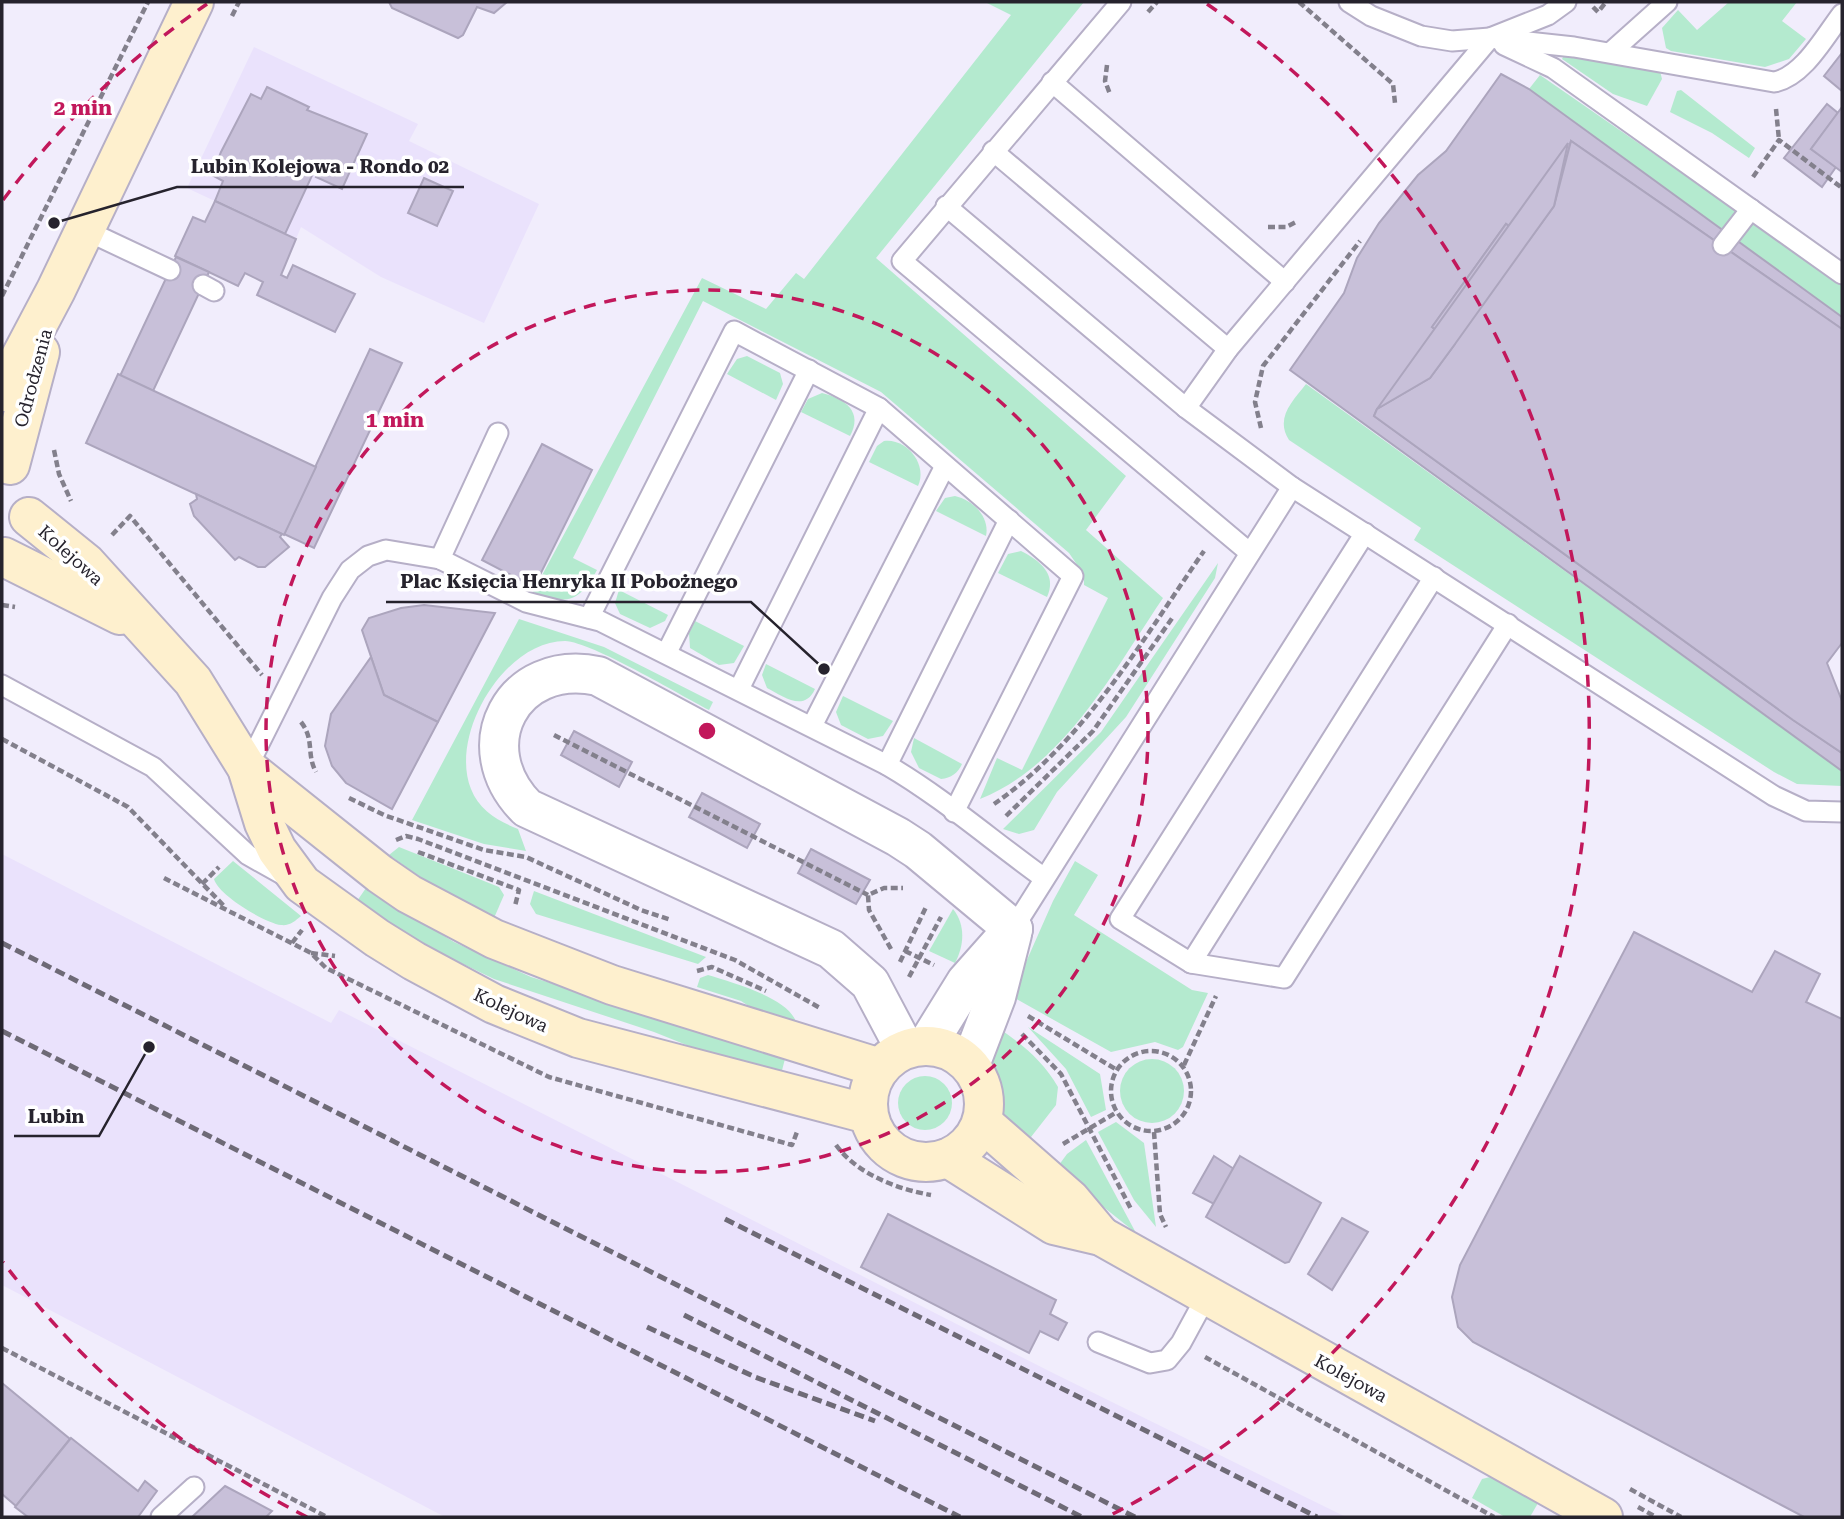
<svg xmlns="http://www.w3.org/2000/svg" width="1844" height="1519" viewBox="0 0 1844 1519" font-family="'Roboto Serif',serif">
  <style>
    .built { fill: #eae2fc }
    .green { fill: #b4eacf }
    .building { fill: #c8c0d9; stroke: #aca5bd; stroke-width: 2 }
    .lines { fill: none; stroke-linecap: round; stroke-linejoin: round }
    .lane-casing { stroke: #b6afc7; stroke-width: 23 }
    .street-casing { stroke: #b6afc7; stroke-width: 42 }
    .secondary-casing { stroke: #b6afc7; stroke-width: 42 }
    .path { stroke: #83808c; stroke-width: 4.5; stroke-dasharray: 7 3.5; stroke-linecap: butt }
    .lane { stroke: #fff; stroke-width: 19 }
    .street { stroke: #fff; stroke-width: 38 }
    .secondary { stroke: #fef0ce; stroke-width: 38 }
    .rail { stroke: #6e6a76; stroke-width: 5; stroke-dasharray: 10 5; stroke-linecap: butt }
    .ring { fill: none; stroke: #c2185b; stroke-width: 3.5; stroke-dasharray: 12 9 }
    .labels { text-anchor: middle; dominant-baseline: central; stroke-width: 7; stroke-linejoin: round; paint-order: stroke }
    .street-label { font-size: 18px; fill: #26232d; stroke: #fff }
    .centre { fill: #c2185b; stroke: #fff; stroke-width: 3.5 }
    .ring-label { font-size: 21px; text-anchor: middle; font-weight: bold; fill: #c2185b; stroke: #fff; stroke-width: 7; stroke-linejoin: round; paint-order: stroke }
    .leader { fill: none; stroke: #26232d; stroke-width: 2.5 }
    .callout-dot { fill: #26232d; stroke: #fff; stroke-width: 2.5 }
    .callout-label { font-size: 19px; text-anchor: middle; font-weight: bold; fill: #26232d; stroke: #fff; stroke-width: 7; stroke-linejoin: round; paint-order: stroke }
  </style>
  <rect width="100%" height="100%" fill="#f1edfc"/>
  <g class="built">
    <path d="M254,47L418,124L409,141L539,204L484,323L381,277L301,227L296,239L187,188Z"/>
    <path d="M2,854L331,1023L339,1010L1055,1374L1346,1517H445L2,1285Z"/>
  </g>
  <g class="green">
    <path d="M985,2H1084L876,258L1126,476L1086,530L1163,598C1114,670 1065,765 980,799L997,758L1022,770L1108,598L1084,585V575L1069,553L881,392L703,301L573,558L597,570C580,602 566,606 533,592L702,278L766,309L796,273L804,279L1011,15Z"/>
    <path d="M1729,2H1797L1782,21L1806,39L1789,59L1765,67L1671,51L1666,48L1662,28L1678,10L1697,30Z"/>
    <path d="M1564,55L1655,69L1660,71L1662,79L1647,106L1613,94L1562,59Z"/>
    <path d="M1540,75L1842,284V317L1529,89Z"/>
    <path d="M1681,90L1755,148L1749,158L1712,133L1670,112L1677,91Z"/>
    <path d="M747,356L780,373L783,384L776,400L727,374L737,359Z"/>
    <path d="M1306,384L1842,771V786L1797,784L1774,772L1414,540L1421,528L1289,440C1275,418 1292,402 1306,384Z"/>
    <path d="M822,393C846,399 863,412 850,436L801,412L808,399Z"/>
    <path d="M884,441C907,438 928,465 918,486L869,462L877,446Z"/>
    <path d="M955,496C973,500 990,517 986,536L936,511L945,498Z"/>
    <path d="M1021,551C1041,561 1057,575 1047,597L998,573L1008,554Z"/>
    <path d="M1218,563L1215,578L1126,717L1057,792L1034,830L1019,834L1003,829L1101,732Z"/>
    <path d="M619,590L668,615L665,621L650,628L620,614L615,603Z"/>
    <path d="M519,619L604,647L713,702L709,710C680,695 592,642 565,641C504,641 449,735 471,789C479,810 498,821 518,829L526,851L484,844L412,820Z"/>
    <path d="M695,621L744,646L734,663L719,665L690,648L689,633Z"/>
    <path d="M766,664L815,689C804,713 783,696 767,688L762,675Z"/>
    <path d="M843,696L893,721L883,736L868,739L841,725L836,712Z"/>
    <path d="M914,738L962,764C958,773 951,778 941,779L919,768L911,752Z"/>
    <path d="M399,847L499,887L504,895L494,918L429,883L389,855Z"/>
    <path d="M233,861L301,916C295,921 290,926 281,925C265,923 218,895 214,879Z"/>
    <path d="M1075,861L1098,875L1074,915L1192,990L1208,993L1183,1047L1178,1050L1155,1042L1111,1052L1011,996L1053,901Z"/>
    <path d="M366,888L454,942L531,977L786,1055L779,1082L654,1032L494,979L422,944L357,901Z"/>
    <path d="M534,891L706,957L698,964L536,914L530,904Z"/>
    <path d="M953,909C966,925 964,946 955,963L929,951Z"/>
    <path d="M708,975C731,982 789,998 796,1022L775,1023L741,1001L697,987L700,978Z"/>
    <path d="M997,1027C1021,1043 1043,1061 1058,1087L1056,1105L1024,1146C1017,1136 1007,1125 1001,1114C989,1087 992,1054 997,1027Z"/>
    <path d="M1028,1027L1100,1074L1106,1110L1091,1117L1066,1069Z"/>
    <circle cx="1152" cy="1091" r="32"/>
    <circle cx="925" cy="1103" r="27"/>
    <path d="M1116,1122L1144,1143L1156,1227L1134,1200L1098,1132Z"/>
    <path d="M1086,1140L1136,1233L1056,1169L1067,1154Z"/>
    <path d="M1490,1477L1538,1503L1530,1517H1505L1472,1498L1482,1479Z"/>
  </g>
  <g class="building">
    <path d="M389,2H507L494,13L477,7L463,35L458,38L392,8Z"/>
    <path d="M1842,53V91L1824,76Z"/>
    <path d="M1501,74L1529,89L1842,317V329L1571,141L1554,206L1529,240L1506,224L1432,327L1455,344L1430,378L1377,409L1374,416L1793,720L1842,753V771L1290,370L1344,293L1357,258L1379,223L1418,175L1446,151Z"/>
    <path d="M267,87L309,107L307,110L367,134L342,189L316,177L319,171L315,169L285,234L215,201L223,181L212,175L221,152L251,94L261,99Z"/>
    <path d="M1827,104L1838,113L1811,149L1836,167L1822,187L1784,158Z"/>
    <path d="M1842,107V172L1811,149Z"/>
    <path d="M1571,141L1842,329V643L1827,663L1842,701V753L1793,720L1374,416L1377,409L1430,378L1455,344L1432,327L1506,224L1529,240L1554,206Z"/>
    <path d="M1568,143L1554,206L1455,344L1430,378L1377,409Z"/>
    <path d="M424,178L453,191L437,226L408,213Z"/>
    <path d="M215,201L296,239L281,275L287,278L293,265L355,294L335,332L257,295L263,282L245,273L238,286L175,256L193,217L205,222Z"/>
    <path d="M176,257L209,272L153,391L120,376Z"/>
    <path d="M370,349L402,363L314,548L284,534Z"/>
    <path d="M118,374L316,467L284,535L86,443Z"/>
    <path d="M542,444L592,470L534,587L482,560Z"/>
    <path d="M196,494L282,534L280,537L289,547L265,567H258L239,557L235,560L194,516L190,504L197,499Z"/>
    <path d="M424,605L495,613L438,722L384,695L362,630L369,618L401,608Z"/>
    <path d="M371,657L384,695L438,722L392,809L346,783L332,766L325,746L331,714Z"/>
    <path d="M574,731L632,762L619,787L561,755Z"/>
    <path d="M702,793L760,824L747,848L689,817Z"/>
    <path d="M811,849L870,880L856,904L798,873Z"/>
    <path d="M1634,932L1752,992L1775,951L1820,974L1806,1002L1842,1019V1517H1804L1473,1342L1458,1327L1452,1297L1460,1265Z"/>
    <path d="M1214,1156L1234,1169L1214,1204L1193,1193Z"/>
    <path d="M1240,1156L1321,1203L1289,1262L1285,1263L1206,1217Z"/>
    <path d="M888,1214L1056,1300L1050,1314L1067,1323L1058,1340L1040,1331L1029,1353L861,1267Z"/>
    <path d="M1342,1218L1368,1232L1332,1290L1308,1274Z"/>
    <path d="M2,1383L70,1439L16,1506L2,1494Z"/>
    <path d="M71,1438L138,1491L145,1481L157,1491L138,1517H28L15,1507Z"/>
    <path d="M225,1486L272,1511L266,1517H192Z"/>
  </g>
  <g class="lines">
    <g class="lane-casing">
      <g id="lane">
        <path d="M1121,2L902,261L1250,553"/>
        <path d="M1349,2L1371,16L1421,36L1452,41L1490,38L1574,47L1774,82C1803,77 1825,36 1842,14"/>
        <path d="M1504,45L1553,68L1842,274"/>
        <path d="M1611,52L1667,2"/>
        <path d="M1052,82L1285,282"/>
        <path d="M993,151L1228,349"/>
        <path d="M946,206L1186,408L1292,487L1774,796L1806,811L1842,812"/>
        <path d="M85,230L170,270"/>
        <path d="M1723,245L1751,209"/>
        <path d="M203,285L214,291"/>
        <path d="M1186,408L1228,349L1490,38L1548,15L1566,2"/>
        <path d="M1365,533L1120,919L1191,963L1284,978L1508,624"/>
        <path d="M440,559L498,433"/>
        <path d="M589,618L734,331L879,408L1073,576L954,812"/>
        <path d="M667,652L809,370"/>
        <path d="M2,685L153,767L248,855L289,878"/>
        <path d="M739,689L879,408"/>
        <path d="M812,726L945,466"/>
        <path d="M887,765L1009,520"/>
        <path d="M247,768L332,598L350,570L368,556L386,550L440,559L526,602L600,621L887,765C942,797 991,840 1044,878"/>
        <path d="M1013,929L1292,487"/>
        <path d="M1191,963L1434,577"/>
        <path d="M1098,1342L1150,1363L1167,1360L1181,1343L1206,1297"/>
        <path d="M161,1517L194,1487"/>
      </g>
    </g>
    <g class="street-casing">
      <g id="street">
        <path d="M927,1045L966,982L1013,929"/>
        <path d="M905,1049L870,983L831,949L527,808C466,747 512,658 598,676L898,837L918,850L1013,929"/>
        <path d="M970,1065L996,997L1012,934"/>
      </g>
    </g>
    <g class="secondary-casing">
      <g id="secondary">
        <path d="M2,392L56,290L194,2"/>
        <path d="M10,465L40,352"/>
        <path d="M29,517L86,563L193,681L247,768L264,823L277,850L302,884L377,938L414,961L494,1004L578,1038L868,1114"/>
        <path d="M4,557L120,615"/>
        <path d="M247,768L380,874L409,894L494,939L612,985L880,1068"/>
        <circle cx="926" cy="1104" r="58"/>
        <path d="M982,1122L1070,1199L1101,1236"/>
        <path d="M948,1158L1054,1225L1101,1236L1603,1517"/>
      </g>
    </g>
    <g class="path">
      <path d="M1299,2L1393,84L1395,103"/>
      <path d="M1593,7L1598,12L1606,2"/>
      <path d="M1148,12L1157,2"/>
      <path d="M232,16L239,2"/>
      <path d="M1107,65L1105,81L1110,94"/>
      <path d="M1776,109L1779,140"/>
      <path d="M1753,177L1779,140L1842,188"/>
      <path d="M1268,227H1286L1296,222"/>
      <path d="M2,296L148,2"/>
      <path d="M1261,428L1255,402L1263,366L1360,241"/>
      <path d="M54,450L59,474L71,501"/>
      <path d="M112,535L130,516L262,675"/>
      <path d="M2,605L15,607"/>
      <path d="M301,722C315,740 306,754 316,772"/>
      <path d="M554,735L868,895"/>
      <path d="M2,739L128,807L225,907"/>
      <path d="M349,798L384,815L484,850L526,857L641,910L671,920"/>
      <path d="M994,804C1085,741 1142,640 1204,551"/>
      <path d="M1006,816L1093,731L1173,617"/>
      <path d="M396,840L406,836L418,839L735,960L820,1008"/>
      <path d="M418,852L519,890L515,906"/>
      <path d="M164,878L311,953L326,968L549,1077L792,1145L797,1132"/>
      <path d="M202,884L219,867"/>
      <path d="M292,943L302,930"/>
      <path d="M891,949L869,910L868,895L884,888H903"/>
      <path d="M905,951L934,965"/>
      <path d="M311,953L335,956"/>
      <path d="M900,962L926,907"/>
      <path d="M697,971L712,967L766,991"/>
      <path d="M909,977L941,917"/>
      <path d="M1028,1016L1117,1070"/>
      <path d="M1022,1034L1061,1074L1131,1209"/>
      <circle cx="1151" cy="1091" r="40"/>
      <path d="M1184,1065L1216,996"/>
      <path d="M1154,1132L1160,1214L1166,1227"/>
      <path d="M1063,1144L1117,1112"/>
      <path d="M836,1145C857,1174 897,1189 931,1195"/>
      <path d="M2,1348L327,1517"/>
      <path d="M1205,1357L1494,1517"/>
      <path d="M1630,1489L1681,1517"/>
      <path d="M1638,1507L1656,1517"/>
    </g>
    <use href="#lane" class="lane"/>
    <use href="#street" class="street"/>
    <use href="#secondary" class="secondary"/>
    <g class="rail">
      <path d="M2,943L1135,1517"/>
      <path d="M2,1031L960,1517"/>
      <path d="M725,1219L1317,1517"/>
      <path d="M684,1315L1082,1517"/>
      <path d="M647,1327L755,1377L875,1421"/>
    </g>
  </g>
  <g class="ring">
    <circle cx="707" cy="731" r="441"/>
    <path d="M307 1517A882 882 0 0 1 3 1262M3 200A882 882 0 0 1 207 4M1207 4A882 882 0 0 1 1107 1517"/>
  </g>
  <g class="labels">
    <g class="street-label">
      <text transform="translate(33 378) rotate(-75)">Odrodzenia</text>
      <text transform="translate(71 555) rotate(42)">Kolejowa</text>
      <text transform="translate(511 1010) rotate(25)">Kolejowa</text>
      <text transform="translate(1351 1378) rotate(29)">Kolejowa</text>
    </g>
  </g>
  <circle cx="707" cy="731" r="10" class="centre"/>
  <g class="ring-label">
    <text x="83" y="115">2 min</text>
    <text x="395" y="427">1 min</text>
  </g>
  <path class="leader" d="M54 223L177 187H464M824 669L751 602H386M149 1047L99 1136H14"/>
  <g class="callout-dot">
    <circle cx="54" cy="223" r="7"/>
    <circle cx="824" cy="669" r="7"/>
    <circle cx="149" cy="1047" r="7"/>
  </g>
  <g class="callout-label">
    <text x="320" y="173">Lubin Kolejowa - Rondo 02</text>
    <text x="569" y="588">Plac Księcia Henryka II Pobożnego</text>
    <text x="56" y="1123">Lubin</text>
  </g>
  <rect width="1844" height="1519" fill="none" stroke="#26232d" stroke-width="7"/>
</svg>
